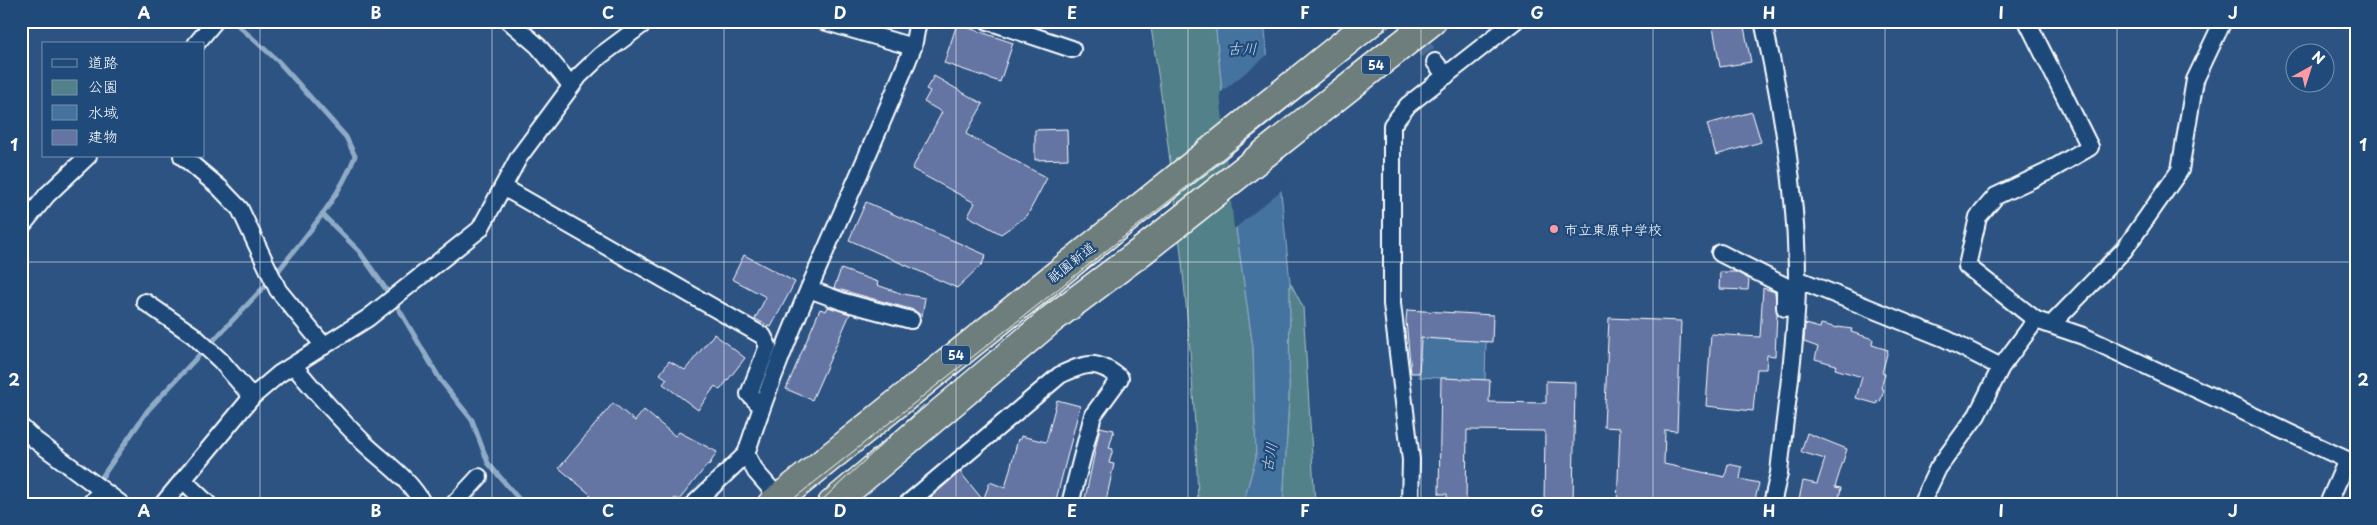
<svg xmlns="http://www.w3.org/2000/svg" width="2377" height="525" viewBox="0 0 2377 525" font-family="'Playpen Sans','Klee One',sans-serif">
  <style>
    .green { fill: #53818a; stroke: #a9c0c4 }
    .water { fill: #4573a0; stroke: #8fabc6 }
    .pier { fill: #2d5382 }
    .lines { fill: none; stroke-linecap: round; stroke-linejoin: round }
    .stream { stroke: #8fabc6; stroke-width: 5 }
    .building { fill: #6575a3; stroke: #fff }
    .street-tunnel { stroke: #4c6d95; stroke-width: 16; stroke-dasharray: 16 8; stroke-linecap: butt }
    .street-casing { stroke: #fff; stroke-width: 20 }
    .highway-casing { stroke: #fff; stroke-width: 31 }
    .street { stroke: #1f4a7a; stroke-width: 16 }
    .highway { stroke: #6d7e7c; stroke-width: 28 }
    .tram { stroke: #fff; stroke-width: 1 }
    .grid { fill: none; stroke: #fff; stroke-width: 1; stroke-opacity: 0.55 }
    .poi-dot { fill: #ff9aa2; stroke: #1f4a7a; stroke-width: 2 }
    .labels { text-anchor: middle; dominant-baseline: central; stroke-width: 4.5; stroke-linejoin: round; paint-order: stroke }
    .shield { fill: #1f4a7a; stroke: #bcc9d7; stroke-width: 1 }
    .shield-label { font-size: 12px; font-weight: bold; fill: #fff }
    .poi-label { font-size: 14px; fill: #fff; stroke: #1f4a7a; text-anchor: start }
    .street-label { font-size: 14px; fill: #fff; stroke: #1f4a7a }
    .water-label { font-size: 15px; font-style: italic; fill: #d0dce7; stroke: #1f4a7a }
    .neatline { fill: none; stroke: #fff; stroke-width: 2 }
    .grid-label { font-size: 16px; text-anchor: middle; font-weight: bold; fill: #fff }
  </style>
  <rect width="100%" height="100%" fill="#2d5382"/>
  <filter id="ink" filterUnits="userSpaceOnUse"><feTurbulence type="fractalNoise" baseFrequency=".02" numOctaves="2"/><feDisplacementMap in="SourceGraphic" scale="10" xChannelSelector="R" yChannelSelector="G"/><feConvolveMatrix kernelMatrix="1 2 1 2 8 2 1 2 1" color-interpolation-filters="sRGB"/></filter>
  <g filter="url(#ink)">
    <g class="green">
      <path d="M1150,21H1215L1236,228L1253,347L1256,458L1243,504H1198C1194,342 1175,181 1150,21Z"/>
      <path d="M1290,282L1303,307L1315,504H1283L1289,397Z"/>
    </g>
    <g class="water">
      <path d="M1215,21H1264L1290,282L1289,397L1283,504H1243L1256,458L1253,347L1236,228Z"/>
      <path d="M1421,338L1486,341L1485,380L1419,377Z"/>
    </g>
    <path class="pier" d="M1270,53L1283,189L1234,229L1220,93Z"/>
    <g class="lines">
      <g class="stream">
        <path d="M233,21L278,61L346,137L355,156C339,199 306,235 279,270"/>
        <path d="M322,214L359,251L390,295"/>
        <path d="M2102,261L2125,236"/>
        <path d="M397,306L441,381L472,420L488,463L523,504"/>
        <path d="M211,343L265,286"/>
        <path d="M102,477L148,410L202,352"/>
      </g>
    </g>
    <g class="building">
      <path d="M1743,22L1751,62L1720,67L1713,27Z"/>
      <path d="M957,24L1013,43L1000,82L944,63Z"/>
      <path d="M934,76L983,104L966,134L1047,178L1027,216L1001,234L968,216L975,203L912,169L942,112L924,102L930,91L926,89Z"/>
      <path d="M1752,112L1761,142L1716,155L1707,124Z"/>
      <path d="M1067,129L1068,159L1035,160V130Z"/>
      <path d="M866,202L986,255L982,264L957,288L849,240Z"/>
      <path d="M744,255L795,282L771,327L755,319L766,297L732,279Z"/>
      <path d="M841,269L878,282L877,285L903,294L925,298L922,316L914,310L834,288Z"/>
      <path d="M1720,272H1736L1749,279L1748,290L1719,289Z"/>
      <path d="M1763,288L1775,292L1777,313L1775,356L1767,355L1766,369H1757L1753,411L1706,406L1711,334L1760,337Z"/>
      <path d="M828,307L850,314L812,400L786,389L820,309L826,311Z"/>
      <path d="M1407,310L1493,315L1492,342L1421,338L1419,373H1411L1406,321Z"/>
      <path d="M1609,318L1681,321L1677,431L1665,430L1664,464L1725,477L1728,464L1742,467L1740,479L1759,483L1754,504H1617L1620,428L1604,427Z"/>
      <path d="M1805,324L1820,328L1821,324L1838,328V327L1852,329L1851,332L1873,339L1872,345L1888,350L1882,373L1885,374L1881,388L1884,390L1880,402L1877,401V404L1856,398L1862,377L1835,369L1836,365L1815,359L1818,347L1804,342Z"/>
      <path d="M714,334L745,358L720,390L715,386L698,410L663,384L667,379L660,374L669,361L685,370Z"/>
      <path d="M1441,378L1490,380L1489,402L1546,403V381L1575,382L1573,504H1544L1545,431L1467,430L1466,504H1447V494H1439Z"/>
      <path d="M1057,400L1080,406L1055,504H923L960,472L983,500L990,482L1005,488L1018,439L1020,440L1021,436L1046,442Z"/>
      <path d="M613,403L635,421L644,410L675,436L679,432L717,452L709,465L708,464L679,500L675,498L670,504H598L589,497L591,495L559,468Z"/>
      <path d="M1100,427L1114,430L1109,448L1113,449L1109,463L1114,464L1107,496L1106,504H1084Z"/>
      <path d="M1807,433L1847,449L1835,487L1841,488L1838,504H1798L1803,481L1817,484L1825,459L1801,452Z"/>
    </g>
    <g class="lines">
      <path class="street-tunnel" d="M1404,21L1435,62"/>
      <g class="street-casing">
        <g id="street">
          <path d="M509,21L538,46L571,85"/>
          <path d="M823,21L913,47"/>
          <path d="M988,21L1072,49"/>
          <path d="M1763,21C1782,106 1797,193 1797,280C1797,342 1785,411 1779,473L1772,504"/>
          <path d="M2027,21L2090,147L2047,172L1996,196L1978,217L1967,266L2036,320L2083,336L2347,460H2356"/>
          <path d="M196,44L215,21"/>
          <path d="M1435,62L1446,76"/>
          <path d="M182,156L220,188L240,209L278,290L324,346"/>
          <path d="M503,187L763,336L768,346L749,394L761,406"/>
          <path d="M21,227L47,195L88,156"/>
          <path d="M1720,253L1785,286V308"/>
          <path d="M1797,279L1946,339L2001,367"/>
          <path d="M809,289L844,302L911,320"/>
          <path d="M145,302L193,335L221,361L252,397"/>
          <path d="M2051,325L2124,250L2180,170L2195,80L2223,21"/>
          <path d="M294,366C316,393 339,418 364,443C385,463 409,478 423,504"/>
          <path d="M21,427L35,440L121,504"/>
          <path d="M183,480L208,504"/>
          <path d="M90,504L102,490"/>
          <path d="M163,504L252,397L279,374L368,318L480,229L519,157L579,76L600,56L647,21"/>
          <path d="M454,504L479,477"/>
          <path d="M694,504L746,454"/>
          <path d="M784,504L756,472L746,454C791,314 859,183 913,47L918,21"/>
          <path d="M907,504L1060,375C1086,363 1096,359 1120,378L1093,415L1070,504"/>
          <path d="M1410,504L1411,460L1392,304V125L1408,105L1515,21"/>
          <path d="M1921,504L1938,468L1977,415L2001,367L2036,320"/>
          <path d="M2328,504L2347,460"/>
        </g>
      </g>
      <g class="highway-casing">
        <g id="highway">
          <path d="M772,504L1372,21"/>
          <path d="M832,504L1053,318L1142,251L1432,21"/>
        </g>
      </g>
      <use href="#street" class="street"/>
      <use href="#highway" class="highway"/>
      <g class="tram">
        <path d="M1332,81L1408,21"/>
        <path d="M787,504L1396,21"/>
        <path d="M818,504L924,405"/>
      </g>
    </g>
  </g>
  <path class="grid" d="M260,21V504M492,21V504M724,21V504M956,21V504M1188,21V504M1421,21V504M1653,21V504M1885,21V504M2117,21V504M21,262H2356"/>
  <circle class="poi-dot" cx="1554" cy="229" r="5"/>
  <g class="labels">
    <g class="shield">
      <rect x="1362" y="55.5" width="28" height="19" rx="4"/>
      <rect x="942" y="345.5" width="28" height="19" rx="4"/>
    </g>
    <g class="shield-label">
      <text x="1376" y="65">54</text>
      <text x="956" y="355">54</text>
    </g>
    <g class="poi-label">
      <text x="1564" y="229">市立東原中学校</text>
    </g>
    <g class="street-label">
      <text transform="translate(1071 262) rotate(-38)">祇園新道</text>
    </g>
    <g class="water-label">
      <text x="1242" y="47">古川</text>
      <text transform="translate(1268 457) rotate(-79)">古川</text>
    </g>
  </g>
  <rect width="2377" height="525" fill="none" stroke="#1f4a7a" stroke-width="55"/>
  <rect x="42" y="42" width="162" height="115" fill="#1f4a7a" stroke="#7992af"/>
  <rect x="52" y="59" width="25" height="8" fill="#1f4a7a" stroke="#7992af"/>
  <text x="88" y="68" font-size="15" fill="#ffffff">道路</text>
  <rect x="52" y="80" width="25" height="15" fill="#53818a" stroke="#7992af"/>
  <text x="88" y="92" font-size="15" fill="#ffffff">公園</text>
  <rect x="52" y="105" width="25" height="15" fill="#4573a0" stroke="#7992af"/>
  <text x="88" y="118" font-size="15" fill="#ffffff">水域</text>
  <rect x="52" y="130" width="25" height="15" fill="#6575a3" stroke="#7992af"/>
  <text x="88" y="142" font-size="15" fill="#ffffff">建物</text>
  <g transform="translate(2310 68) rotate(39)"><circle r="24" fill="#1f4a7a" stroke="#7992af"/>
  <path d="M0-4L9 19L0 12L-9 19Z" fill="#ff9aa2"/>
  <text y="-8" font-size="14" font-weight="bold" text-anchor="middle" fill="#ffffff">N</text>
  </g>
  <rect x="28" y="28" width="2322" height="470" class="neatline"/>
  <g class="grid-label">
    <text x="144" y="19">A</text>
    <text x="376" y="19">B</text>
    <text x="608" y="19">C</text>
    <text x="840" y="19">D</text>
    <text x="1072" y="19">E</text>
    <text x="1305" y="19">F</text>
    <text x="1537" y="19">G</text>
    <text x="1769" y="19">H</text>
    <text x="2001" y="19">I</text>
    <text x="2233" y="19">J</text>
    <text x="14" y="151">1</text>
    <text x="2363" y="151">1</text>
    <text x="14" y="386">2</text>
    <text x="2363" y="386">2</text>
    <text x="144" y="517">A</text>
    <text x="376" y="517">B</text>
    <text x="608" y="517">C</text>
    <text x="840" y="517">D</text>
    <text x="1072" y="517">E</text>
    <text x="1305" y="517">F</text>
    <text x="1537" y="517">G</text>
    <text x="1769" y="517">H</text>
    <text x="2001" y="517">I</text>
    <text x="2233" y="517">J</text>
  </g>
</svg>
